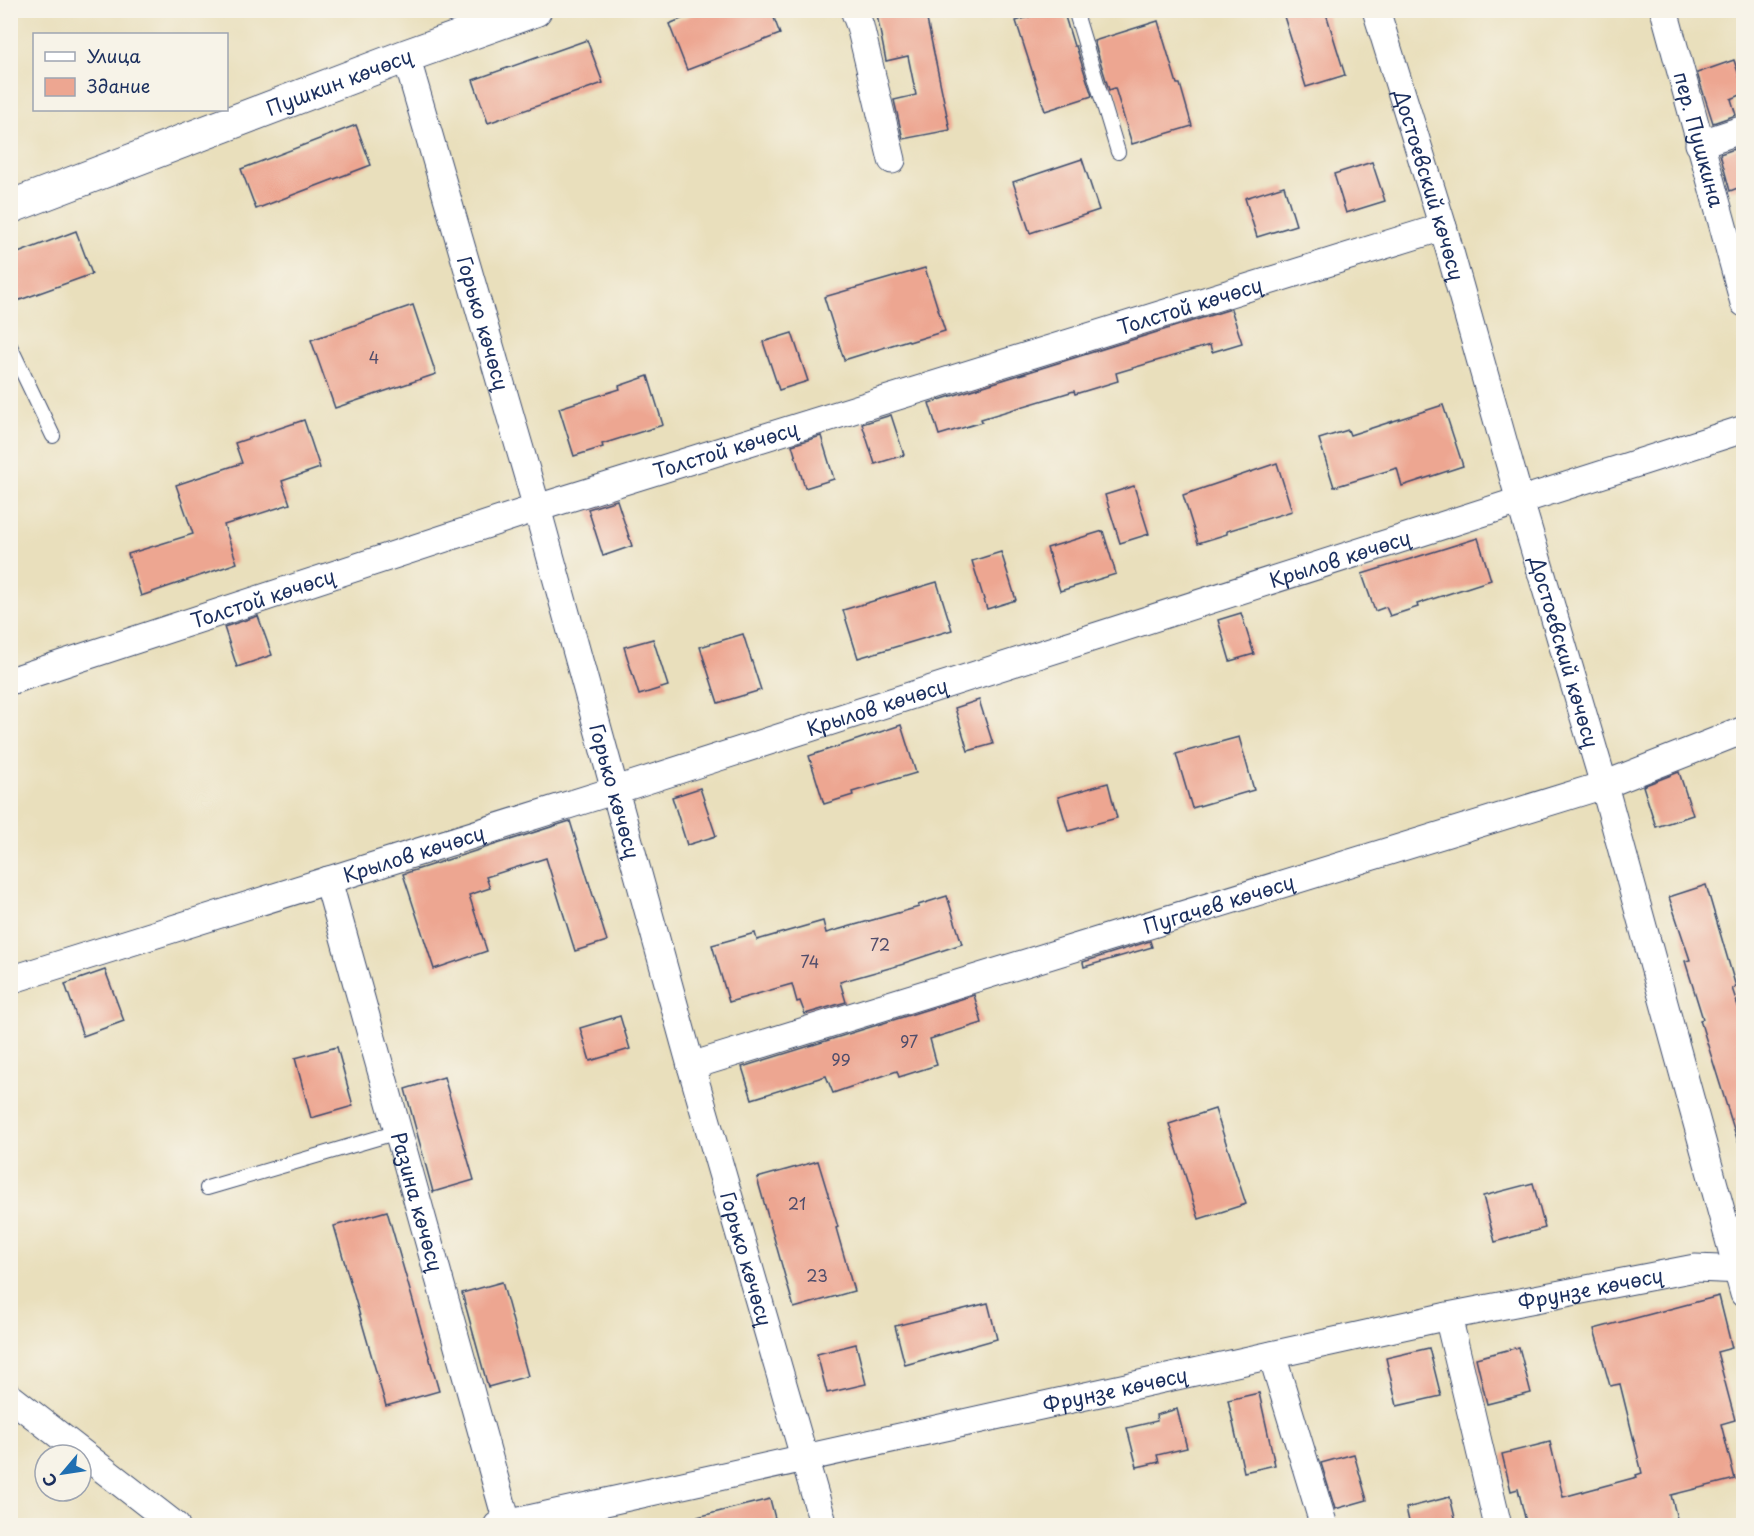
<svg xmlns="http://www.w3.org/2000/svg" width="1754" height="1536" viewBox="0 0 1754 1536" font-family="'Playpen Sans',sans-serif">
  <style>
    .building { fill: #eda691 }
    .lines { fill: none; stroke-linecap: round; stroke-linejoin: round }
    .lane-casing { stroke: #3a496c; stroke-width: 16 }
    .street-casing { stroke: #3a496c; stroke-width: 29 }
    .highway-casing { stroke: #3a496c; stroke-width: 35 }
    .lane { stroke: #fff; stroke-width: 14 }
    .street { stroke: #fff; stroke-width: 27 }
    .highway { stroke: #fff; stroke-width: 33 }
    .labels { text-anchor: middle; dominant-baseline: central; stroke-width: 5; stroke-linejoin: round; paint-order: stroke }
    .number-label { font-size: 16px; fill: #504d6b }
    .street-label { font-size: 20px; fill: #1b2f5e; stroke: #f7f3e8 }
  </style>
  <rect width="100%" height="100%" fill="#f7f3e8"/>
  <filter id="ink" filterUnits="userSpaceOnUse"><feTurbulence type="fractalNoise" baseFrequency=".0167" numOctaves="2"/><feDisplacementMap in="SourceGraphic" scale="12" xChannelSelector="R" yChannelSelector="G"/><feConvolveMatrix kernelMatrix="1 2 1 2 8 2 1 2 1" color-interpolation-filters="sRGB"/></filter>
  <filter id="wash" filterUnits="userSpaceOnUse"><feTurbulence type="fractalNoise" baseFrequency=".008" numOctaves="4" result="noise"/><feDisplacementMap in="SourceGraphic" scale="24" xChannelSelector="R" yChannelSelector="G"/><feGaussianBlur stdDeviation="1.35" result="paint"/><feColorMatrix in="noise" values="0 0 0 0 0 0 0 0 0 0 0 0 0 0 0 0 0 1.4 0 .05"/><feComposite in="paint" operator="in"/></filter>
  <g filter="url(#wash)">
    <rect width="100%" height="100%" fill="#e9dfbc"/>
    <g id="blocks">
      <g class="building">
        <path d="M703,10H771L780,34L687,70L669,24Z"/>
        <path d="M876,10H925L950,130L903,139L894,100L916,95L908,56L886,61Z"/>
        <path d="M1050,10H1063L1074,46H1076L1092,96L1045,111L1016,21Z"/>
        <path d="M1282,10H1325L1345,75L1306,87Z"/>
        <path d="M1158,21L1177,84H1180L1192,126L1132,144L1115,88L1109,90L1094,41Z"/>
        <path d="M587,40L603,83L488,123L473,80Z"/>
        <path d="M1734,60L1743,88V94L1731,99L1736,115L1713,123L1697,73Z"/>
        <path d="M356,125L371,165L256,209L241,169Z"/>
        <path d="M1743,146V186L1730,191L1720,154Z"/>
        <path d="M1082,159L1099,210L1030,233L1013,182Z"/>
        <path d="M1372,162L1385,201L1346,213L1334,174Z"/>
        <path d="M1284,186L1296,225L1257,237L1245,198Z"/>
        <path d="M76,231L92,274L17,301L10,282V256Z"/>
        <path d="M925,268L945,331L909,342L908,340L844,360L824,297Z"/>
        <path d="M413,305L436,374L335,408L311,340Z"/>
        <path d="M1231,309L1242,343L1212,352L1210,345L1116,373L1118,381L1075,394L1074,391L981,419L982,422L939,435L929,403Z"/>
        <path d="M792,333L808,381L779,390L763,342Z"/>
        <path d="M648,376L663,425L602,444L603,447L574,456L559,408L620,389L619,386Z"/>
        <path d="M1443,405L1463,466L1402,486L1397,468L1334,487L1319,439L1348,430L1350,435Z"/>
        <path d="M891,415L904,455L875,464L862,424Z"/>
        <path d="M304,420L320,468L282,481L290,504L224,525L237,563L141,596L128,554L193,534L176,485L242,463L235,443Z"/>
        <path d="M821,436L834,479L805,488L792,445Z"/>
        <path d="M1277,463L1292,511L1227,531V534L1198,543L1183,495Z"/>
        <path d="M1134,486L1149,534L1120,543L1105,495Z"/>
        <path d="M617,500L632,546L603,556L588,509Z"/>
        <path d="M1103,531L1116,574L1060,591L1047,548Z"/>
        <path d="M1478,538L1491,580L1417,604L1418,607L1390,616L1386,607L1375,611L1362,574Z"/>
        <path d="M1001,552L1016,600L987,609L972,561Z"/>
        <path d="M937,582L952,630L858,658L843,610Z"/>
        <path d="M1241,613L1254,654L1230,661L1218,620Z"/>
        <path d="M258,616L272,655L237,667L224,627Z"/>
        <path d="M743,634L761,690L718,703L700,647Z"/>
        <path d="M653,639L668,686L639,695L624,647Z"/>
        <path d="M979,700L993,744L968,751L955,708Z"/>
        <path d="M901,725L916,773L852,792L853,795L824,804L809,756Z"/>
        <path d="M1239,737L1254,790L1192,808L1176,754Z"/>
        <path d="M1679,772L1693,815L1656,827L1643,786Z"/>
        <path d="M1108,783L1117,818L1068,831L1058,797Z"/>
        <path d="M700,788L716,836L687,845L672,797Z"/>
        <path d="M570,821L607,941L575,951L546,858L486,877L490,888L469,895L487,951L434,969L403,874Z"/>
        <path d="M1706,885L1736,987L1732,988L1743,1021V1141L1738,1142L1700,1020L1703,1019L1685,961L1690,960L1669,897Z"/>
        <path d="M947,896L962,944L904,963V964L840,982L846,1002L805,1014L800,1001L797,1002L792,984L729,1002L712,945L755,933L757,940L823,921L826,933L919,907L918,905Z"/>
        <path d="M1150,941L1152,947L1084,967L1083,962Z"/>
        <path d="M105,970L124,1021L83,1036L65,984Z"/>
        <path d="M974,995L982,1023L930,1039L937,1065L899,1077L897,1071L833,1093L826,1076L752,1099L742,1067Z"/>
        <path d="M620,1016L630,1049L590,1061L580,1028Z"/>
        <path d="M337,1047L353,1106L311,1118L295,1058Z"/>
        <path d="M444,1077L474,1180L433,1192L405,1089Z"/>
        <path d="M1215,1109L1246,1204L1199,1219L1169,1124Z"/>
        <path d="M818,1161L838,1227L836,1228L854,1291L794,1308L757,1178Z"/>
        <path d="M1533,1183L1545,1228L1495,1242L1483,1196Z"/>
        <path d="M387,1211L439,1391L386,1406L334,1226Z"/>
        <path d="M502,1282L528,1376L488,1387L462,1293Z"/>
        <path d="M1719,1296L1732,1348L1717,1352L1735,1420L1721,1424L1735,1479L1671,1495L1679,1526H1527L1518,1489L1511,1491L1502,1454L1550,1442L1563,1497L1637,1477L1636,1475L1642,1473L1620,1384L1610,1386L1594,1329Z"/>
        <path d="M988,1303L997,1339L905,1365L895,1326Z"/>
        <path d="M856,1344L866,1384L827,1393L817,1354Z"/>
        <path d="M1519,1347L1531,1393L1487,1404L1476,1358Z"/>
        <path d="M1429,1348L1441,1396L1397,1406L1386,1358Z"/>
        <path d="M1259,1393L1275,1465L1244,1472L1228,1400Z"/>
        <path d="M1177,1409L1187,1448L1157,1455L1159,1462L1137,1467L1127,1428L1157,1421L1156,1415Z"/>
        <path d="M1354,1454L1367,1500L1335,1509L1321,1463Z"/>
        <path d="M1450,1497L1457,1526H1410L1406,1508Z"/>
        <path d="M770,1499L777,1526H694L693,1518Z"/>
      </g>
    </g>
  </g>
  <g filter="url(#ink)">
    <use href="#blocks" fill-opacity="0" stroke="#3a496c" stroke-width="1.5"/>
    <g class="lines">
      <g class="lane-casing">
        <g id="lane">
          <path d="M1075,10L1118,152"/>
          <path d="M10,346L53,436"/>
          <path d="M207,1188L398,1132"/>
        </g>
      </g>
      <g class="street-casing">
        <g id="street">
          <path d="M854,10L860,26L892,160"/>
          <path id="s1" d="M1376,10L1443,227L1520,501L1604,785L1744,1294"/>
          <path id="s2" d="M1664,10L1744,303"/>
          <path id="s3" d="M406,56L537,508L691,1066L824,1526"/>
          <path d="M1699,144L1744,129"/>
          <path id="s4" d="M10,681L537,508L1443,227"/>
          <path id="s5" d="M328,880L508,1526"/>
          <path id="s6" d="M10,980L616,790L1744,429"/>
          <path id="s7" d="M691,1066L1604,785L1744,730"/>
          <path d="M1448,1316L1498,1526"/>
          <path d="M1272,1355L1324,1526"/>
          <path d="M10,1397L176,1526"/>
          <path id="s8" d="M497,1526L1448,1316L1695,1268L1744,1270"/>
        </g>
      </g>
      <g class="highway-casing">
        <g id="highway">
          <path id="s9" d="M10,207L406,56L535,10"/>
        </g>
      </g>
      <use href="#lane" class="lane"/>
      <use href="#street" class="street"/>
      <use href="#highway" class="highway"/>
    </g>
  </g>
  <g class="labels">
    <g class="number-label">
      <text x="374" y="357">4</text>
      <text x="880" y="944">72</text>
      <text x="810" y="961">74</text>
      <text x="909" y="1041">97</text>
      <text x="841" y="1059">99</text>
      <text x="797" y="1203">21</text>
      <text x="817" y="1275">23</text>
    </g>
    <g class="street-label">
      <text stroke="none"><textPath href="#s9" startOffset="352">Пушкин көчөсү</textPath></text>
      <text stroke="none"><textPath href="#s2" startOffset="134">пер. Пушкина</textPath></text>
      <text stroke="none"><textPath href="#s1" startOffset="183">Достоевский көчөсү</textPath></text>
      <text stroke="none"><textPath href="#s4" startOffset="1238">Толстой көчөсү</textPath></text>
      <text stroke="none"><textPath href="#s3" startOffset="278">Горько көчөсү</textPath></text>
      <text stroke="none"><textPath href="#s4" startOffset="752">Толстой көчөсү</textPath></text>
      <text stroke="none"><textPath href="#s6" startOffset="1395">Крылов көчөсү</textPath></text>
      <text stroke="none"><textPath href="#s4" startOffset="266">Толстой көчөсү</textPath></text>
      <text stroke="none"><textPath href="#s1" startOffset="669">Достоевский көчөсү</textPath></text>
      <text stroke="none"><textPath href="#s6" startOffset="909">Крылов көчөсү</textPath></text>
      <text stroke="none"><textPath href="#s3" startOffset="764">Горько көчөсү</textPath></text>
      <text stroke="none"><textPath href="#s6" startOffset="423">Крылов көчөсү</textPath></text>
      <text stroke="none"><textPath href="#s7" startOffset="552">Пугачев көчөсү</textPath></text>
      <text stroke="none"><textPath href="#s5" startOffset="334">Разина көчөсү</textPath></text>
      <text stroke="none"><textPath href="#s3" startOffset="1250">Горько көчөсү</textPath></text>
      <text stroke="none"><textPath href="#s8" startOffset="1119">Фрунзе көчөсү</textPath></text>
      <text stroke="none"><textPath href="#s8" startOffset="633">Фрунзе көчөсү</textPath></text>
    </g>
  </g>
  <rect width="1754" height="1536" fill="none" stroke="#f7f3e8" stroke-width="36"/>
  <rect x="33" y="33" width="195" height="78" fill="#f7f3e8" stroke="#9fa5b1" stroke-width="1.5"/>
  <rect x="45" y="52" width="30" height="9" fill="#ffffff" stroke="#9fa5b1" stroke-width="1.5"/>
  <text x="87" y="63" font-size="18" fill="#1b2f5e">Улица</text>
  <rect x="45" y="78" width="30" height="18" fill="#eda691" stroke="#9fa5b1" stroke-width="1.5"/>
  <text x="87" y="93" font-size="18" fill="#1b2f5e">Здание</text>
  <g transform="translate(63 1473) rotate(241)"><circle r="28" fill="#f7f3e8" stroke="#9fa5b1" stroke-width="1.5"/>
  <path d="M0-4.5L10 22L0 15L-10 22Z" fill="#1f6fb2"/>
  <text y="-9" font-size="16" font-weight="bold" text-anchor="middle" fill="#1b2f5e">С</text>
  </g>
</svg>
